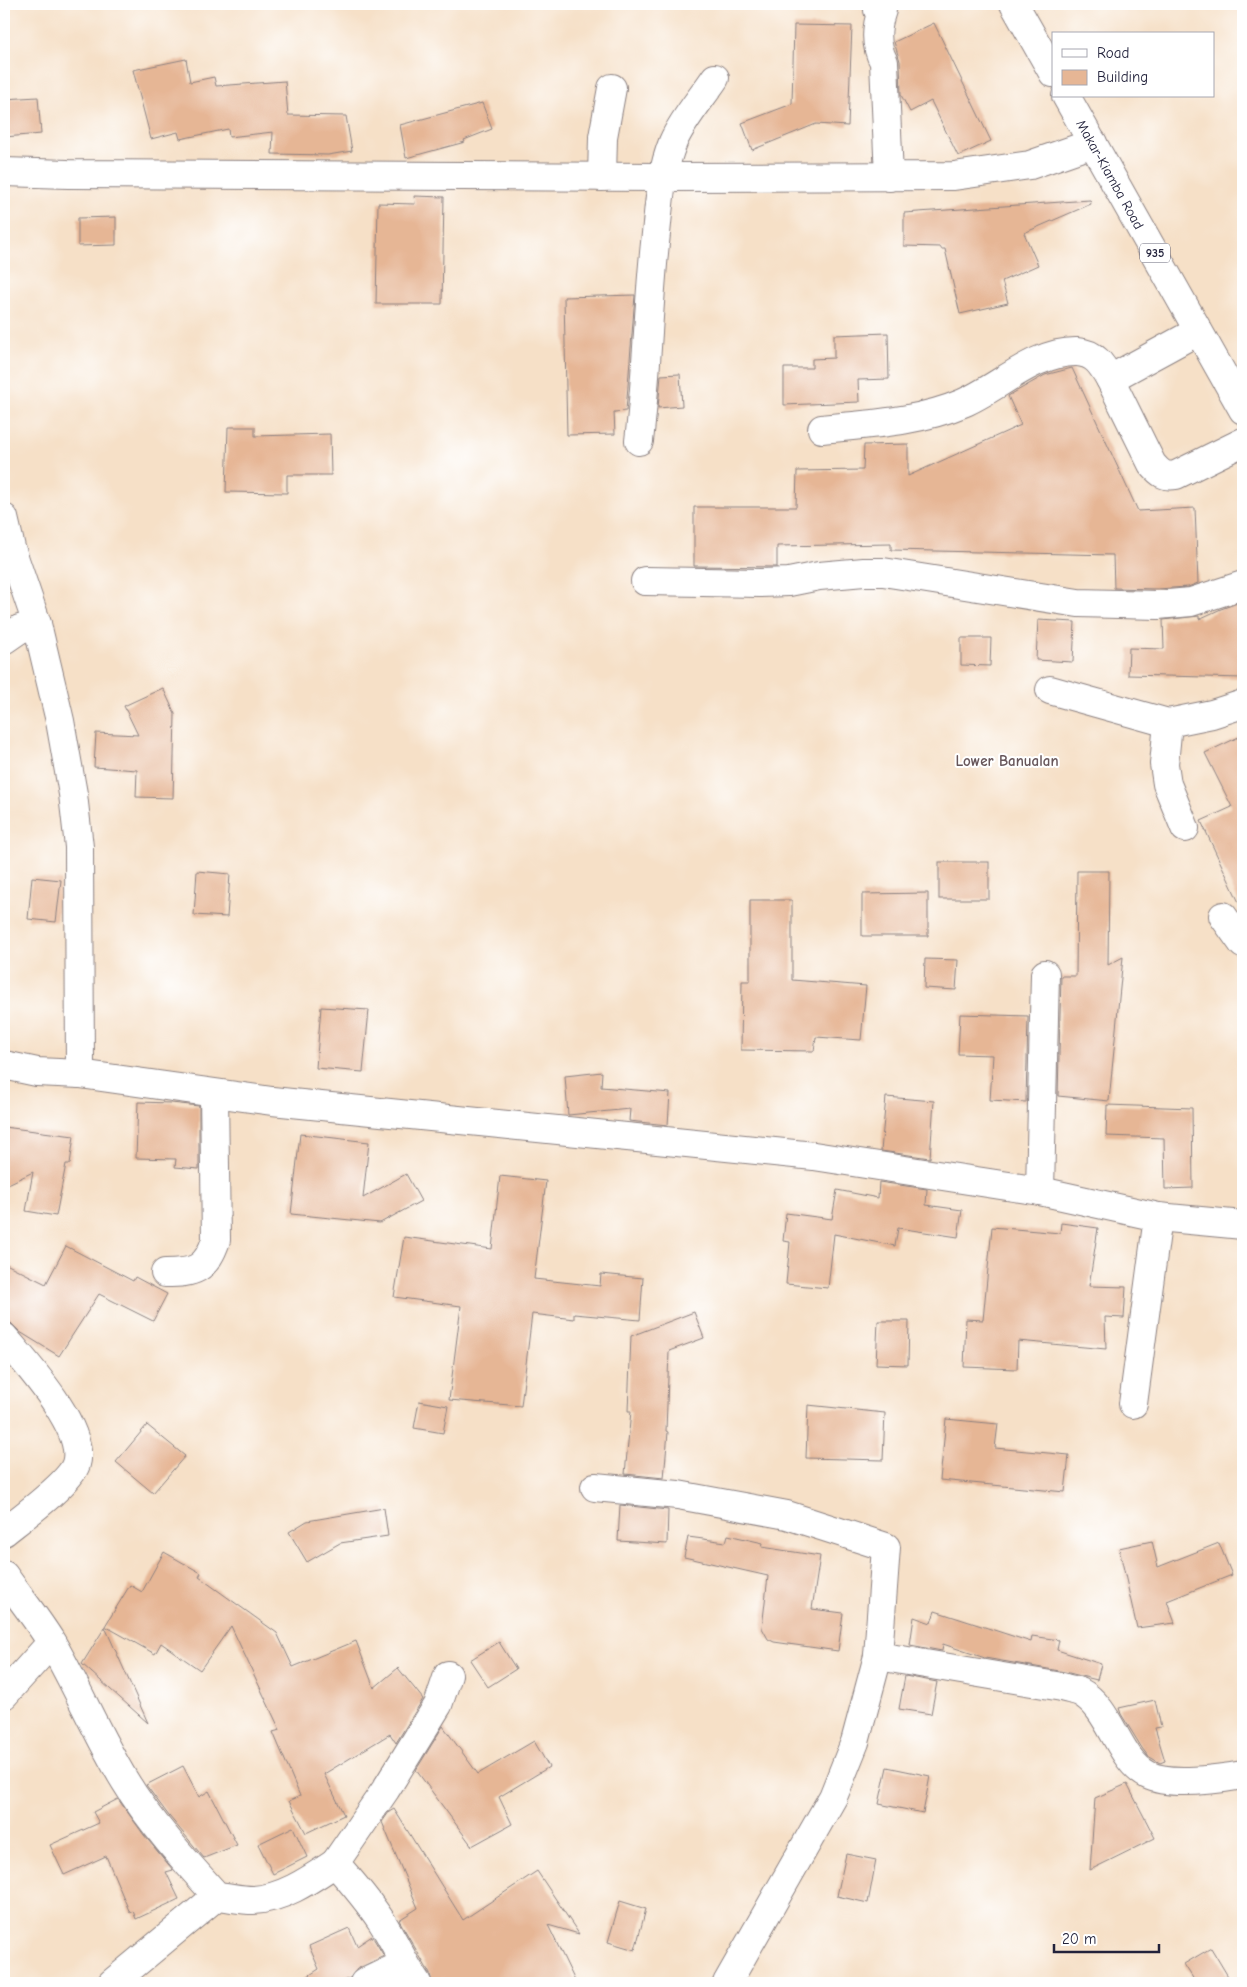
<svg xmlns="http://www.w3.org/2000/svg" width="1247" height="1987" viewBox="0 0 1247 1987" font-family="'Comic Neue',sans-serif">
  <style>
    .building { fill: #e6b695 }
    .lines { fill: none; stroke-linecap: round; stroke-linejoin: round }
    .minor-casing { stroke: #8c8181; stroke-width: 30 }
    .major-casing { stroke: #8c8181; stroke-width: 30 }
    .minor { stroke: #fff; stroke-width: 28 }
    .major { stroke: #fff; stroke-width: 28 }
    .labels { text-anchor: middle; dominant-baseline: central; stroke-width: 4; stroke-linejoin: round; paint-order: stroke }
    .shield { fill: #fff; stroke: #646476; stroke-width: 1 }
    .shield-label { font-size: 12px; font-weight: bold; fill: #22223b }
    .street-label { font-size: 14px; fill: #22223b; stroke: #fff }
    .neighbourhood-label { font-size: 15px; font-weight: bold; fill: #67565a; stroke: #fff }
  </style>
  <rect width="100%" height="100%" fill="#fff"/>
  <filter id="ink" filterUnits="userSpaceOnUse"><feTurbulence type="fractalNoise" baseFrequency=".02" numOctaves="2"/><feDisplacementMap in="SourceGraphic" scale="10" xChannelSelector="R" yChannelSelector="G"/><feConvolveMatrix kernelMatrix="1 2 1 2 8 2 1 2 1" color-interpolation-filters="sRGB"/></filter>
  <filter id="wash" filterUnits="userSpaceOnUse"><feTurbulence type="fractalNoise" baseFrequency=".0096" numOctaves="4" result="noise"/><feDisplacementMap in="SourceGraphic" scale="20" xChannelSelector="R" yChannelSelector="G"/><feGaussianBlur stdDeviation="1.12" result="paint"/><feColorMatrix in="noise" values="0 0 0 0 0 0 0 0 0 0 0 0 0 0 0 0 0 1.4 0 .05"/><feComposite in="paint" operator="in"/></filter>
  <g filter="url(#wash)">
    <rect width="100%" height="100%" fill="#f6e0c7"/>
    <g id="blocks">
      <g class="building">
        <path d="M934,23L991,141L958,156L931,101L910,112L901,95L900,61L894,42Z"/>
        <path d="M794,25L852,26L848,126L816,124L752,150L742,123L792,104Z"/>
        <path d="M186,59L190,82L214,77L216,86L285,81L288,115L346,116L352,151L328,155L272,154L273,132L229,137L228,129L180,139L178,132L151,139L133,70Z"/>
        <path d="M38,97L41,134L4,137V99Z"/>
        <path d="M482,103L492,129L464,140L465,142L406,158L400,125Z"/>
        <path d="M414,196L444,197L442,304H376L378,203L415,204Z"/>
        <path d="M1090,200L1091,204L1024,233L1038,265L1002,281L1008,303L960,314L945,249H941V247L904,246V213Z"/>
        <path d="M116,217V245L78,246V218Z"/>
        <path d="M635,295L626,411L614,412L615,434L567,435L564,297Z"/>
        <path d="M888,333L889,379L858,380L859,402L784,405V368H812V359L834,358V335Z"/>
        <path d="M1072,368L1138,511L1195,508L1198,583L1188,587L1157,589L1114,588L1113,555L891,550V544L777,546V567L694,566V507H796L797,471L863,470L864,445L908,444V476L1021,425L1008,396L1045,375Z"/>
        <path d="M680,374L682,406L658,408L661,375Z"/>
        <path d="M228,427H255V436L330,434L331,475H287V493L226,492Z"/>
        <path d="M1243,601V678L1128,675L1129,648L1164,649L1163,620L1199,616V619L1221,609Z"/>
        <path d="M1038,620L1075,622L1073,662L1036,660Z"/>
        <path d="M961,638H991L990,666L961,665Z"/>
        <path d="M163,688L175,714L173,798L136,797L137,770L94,767L96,733L138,735L124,706Z"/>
        <path d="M1243,735V911L1201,821L1232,807L1205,753Z"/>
        <rect x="939" y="862" width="50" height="37"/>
        <path d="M197,871L230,874L227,917L194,915Z"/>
        <path d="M1077,871H1109L1108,965L1123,957L1109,1101L1058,1096L1061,976H1076Z"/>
        <path d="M32,877L61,880L56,922L28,919Z"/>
        <path d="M928,893V936H862V894Z"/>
        <path d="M750,900H792V980L866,986L861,1040L816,1037L814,1051L741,1050L742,981H750Z"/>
        <path d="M925,959L958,960L956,990L924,988Z"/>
        <path d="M321,1007L369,1010L363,1072L316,1068Z"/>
        <path d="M960,1014L1028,1016L1026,1102L990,1100L993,1055L958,1054Z"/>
        <path d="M602,1072L601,1087L670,1093L668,1125L629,1121L630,1109L568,1115L565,1076Z"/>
        <path d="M886,1097L934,1101L930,1158L881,1151Z"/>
        <path d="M138,1102L171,1103L199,1106V1169L175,1167L176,1159L136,1158Z"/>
        <path d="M1107,1105L1192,1108L1193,1188L1165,1189L1164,1138L1106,1136Z"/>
        <path d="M4,1127L74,1136L70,1164H66L56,1216L26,1211L33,1172L4,1186Z"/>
        <path d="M300,1134L369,1142L363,1198L406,1174L421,1201L380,1223L291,1214Z"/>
        <path d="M500,1176L546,1181L534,1279L600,1286L601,1274L643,1278L640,1320L574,1314V1319L532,1314L521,1406L449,1400L461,1306L394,1297L404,1237L492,1249Z"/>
        <path d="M879,1182L927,1189L926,1205L962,1210L958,1237L898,1228L895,1246L834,1234L828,1288L786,1284L790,1242L783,1241L786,1213L832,1219L837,1190L878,1198Z"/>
        <path d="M1061,1223L1098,1228L1089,1286L1126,1287L1124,1318L1105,1317L1106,1349L1018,1341L1017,1369L964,1367L966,1319L983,1320L992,1227L1060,1233Z"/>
        <path d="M66,1246L133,1281L135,1277L167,1294L153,1321L99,1294L59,1356L20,1332L10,1322H4V1263L46,1284Z"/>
        <path d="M694,1312L704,1338L669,1351L666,1431L668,1432L664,1478L625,1474L631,1411H628L631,1336Z"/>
        <path d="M878,1321H909L908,1365L876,1364Z"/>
        <path d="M419,1401L448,1406L443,1433L414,1428Z"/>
        <path d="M808,1405L885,1413L883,1460L806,1458Z"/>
        <path d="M946,1419L998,1424L995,1448L1069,1455L1065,1492L940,1480Z"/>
        <path d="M147,1425L185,1456L153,1493L116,1462Z"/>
        <path d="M620,1505L668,1510L667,1544L618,1541Z"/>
        <path d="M384,1508L388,1536L340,1543L307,1562L289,1532L307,1521Z"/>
        <path d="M728,1535L763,1543L762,1547L820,1556L812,1609L843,1613L838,1651L774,1642L768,1639L762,1628L768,1576L684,1557L688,1537L726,1542Z"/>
        <path d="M1152,1541L1158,1567L1219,1543L1232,1575L1167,1601L1175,1623L1137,1628L1119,1548Z"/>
        <path d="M164,1552L201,1573L199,1577L277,1633L293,1667L356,1641L374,1688L398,1668L423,1699L396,1743L390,1734L324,1774L344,1815L306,1833L289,1801L300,1796L273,1732L280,1730L231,1626L200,1670L161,1643L155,1654L105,1626L130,1585L142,1592Z"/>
        <path d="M935,1611L1031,1642L1032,1636L1059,1640L1057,1650L1101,1664L1097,1680L1065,1672L985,1658L943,1644L942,1651L910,1645L914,1617L931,1623Z"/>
        <path d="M105,1627L148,1723L82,1664Z"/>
        <path d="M499,1642L516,1669L488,1687L470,1660Z"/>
        <path d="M905,1676L937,1682L931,1714L899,1709Z"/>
        <path d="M1155,1700L1161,1727L1155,1728L1165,1761L1160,1763L1148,1756L1142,1748L1121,1714L1119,1708Z"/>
        <path d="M443,1726L478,1774L534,1741L549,1767L499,1797L512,1824L472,1846L416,1770Z"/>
        <path d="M183,1766L199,1797L209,1791L237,1845L204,1858L169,1816L146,1785Z"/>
        <path d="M887,1767L930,1776L923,1813L879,1804Z"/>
        <path d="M1127,1784L1155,1838L1090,1870L1095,1798Z"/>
        <path d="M118,1799L144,1835L173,1870L166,1872L179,1899L136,1919L133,1911L130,1913L106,1856L64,1875L50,1845L99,1823L93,1812Z"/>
        <path d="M394,1809L463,1920L537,1871L579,1934L548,1925L576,1983H432L430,1974L399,1920L418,1908L382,1822L389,1812Z"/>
        <path d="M293,1827L307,1857L273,1874L258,1844Z"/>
        <path d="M846,1854L876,1860L868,1903L837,1896Z"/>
        <path d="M620,1901L646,1909L635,1950L608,1942Z"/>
        <path d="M349,1928L357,1946L372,1936L384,1956L357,1969L350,1978L338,1983H304L302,1980L319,1969L309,1946Z"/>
        <path d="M1211,1948L1232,1983H1196L1184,1964Z"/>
      </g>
    </g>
  </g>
  <g filter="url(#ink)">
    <use href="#blocks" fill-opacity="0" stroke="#8c8181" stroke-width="1"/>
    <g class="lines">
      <g class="minor-casing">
        <g id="minor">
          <path d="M882,4L878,10H882C876,27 875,46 884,62L889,177"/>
          <path d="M4,172L68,174L662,177L954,176L1030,165L1093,143"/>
          <path d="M602,177L603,137L612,88"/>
          <path d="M1110,379L1152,464C1160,473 1164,477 1176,475L1243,442"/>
          <path d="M822,429C869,424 919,422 963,403C1000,387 1035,351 1077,352C1095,353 1102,365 1110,379L1198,331"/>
          <path d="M639,441C647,375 648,309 655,243C659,208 660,174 673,142C683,119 701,99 715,78"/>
          <path d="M4,518L11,548L37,624L60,721L73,794L79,847L80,1074"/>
          <path d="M645,581L760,583L789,582L819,576L864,572H883L1078,603L1158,605L1191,602L1243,585"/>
          <path d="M4,640L20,629L37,624"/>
          <path d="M1050,690L1168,723L1212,714L1243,704"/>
          <path d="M1168,723L1164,764L1167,784L1185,828"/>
          <path d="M1223,916L1243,944"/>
          <path d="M4,1065L37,1072L80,1074L272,1101L814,1156L1040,1191L1158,1217L1243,1225"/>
          <path d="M1040,1191L1045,974"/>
          <path d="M165,1273C194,1273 206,1270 216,1240L214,1094"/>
          <path d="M4,1337C25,1362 87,1429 76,1464C70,1483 20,1519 4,1532"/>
          <path d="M1133,1404L1158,1217"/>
          <path d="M595,1487L678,1495L787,1515L886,1547L878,1656L855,1742L833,1797L727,1983"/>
          <path d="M4,1575C20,1598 38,1620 52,1643C78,1688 98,1737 125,1781C149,1821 186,1862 217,1896C229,1897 241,1900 253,1900C283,1899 311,1879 335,1863C352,1882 368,1901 382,1922C395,1942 404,1964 417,1983"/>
          <path d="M878,1656L1062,1687C1067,1689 1075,1690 1080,1692C1111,1708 1118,1760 1148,1775C1169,1786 1220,1779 1243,1775"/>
          <path d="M4,1695L51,1643"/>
          <path d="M335,1863L386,1789L438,1705L448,1675"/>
          <path d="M112,1983L217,1896"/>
          <path d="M364,1983L404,1964"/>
        </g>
      </g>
      <g class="major-casing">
        <g id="major">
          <path d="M1014,4L1053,73"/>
          <path id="s1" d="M1066,96L1243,410"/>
        </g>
      </g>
      <use href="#minor" class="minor"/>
      <use href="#major" class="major"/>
    </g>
  </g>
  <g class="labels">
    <rect class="shield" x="1140" y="243.5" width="30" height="19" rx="4"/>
    <g class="shield-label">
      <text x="1155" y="253">935</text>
    </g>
    <g class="street-label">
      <text stroke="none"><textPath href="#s1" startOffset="90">Makar-Kiamba Road</textPath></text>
    </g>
    <g class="neighbourhood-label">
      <text x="1007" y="761">Lower Banualan</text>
    </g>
  </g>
  <rect width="1247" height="1987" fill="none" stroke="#fff" stroke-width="20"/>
  <rect x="1052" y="32" width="162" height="65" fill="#ffffff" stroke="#a7a7b1"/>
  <rect x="1062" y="49" width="25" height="8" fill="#ffffff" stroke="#a7a7b1"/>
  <text x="1097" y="58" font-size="15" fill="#22223b">Road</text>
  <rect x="1062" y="70" width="25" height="15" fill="#e6b695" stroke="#a7a7b1"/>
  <text x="1097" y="82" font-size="15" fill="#22223b">Building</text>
  <path d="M1054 1944v8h105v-8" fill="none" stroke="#22223b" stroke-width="2.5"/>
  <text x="1062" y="1944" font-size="15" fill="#22223b" stroke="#ffffff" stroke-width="4" paint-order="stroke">20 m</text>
</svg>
